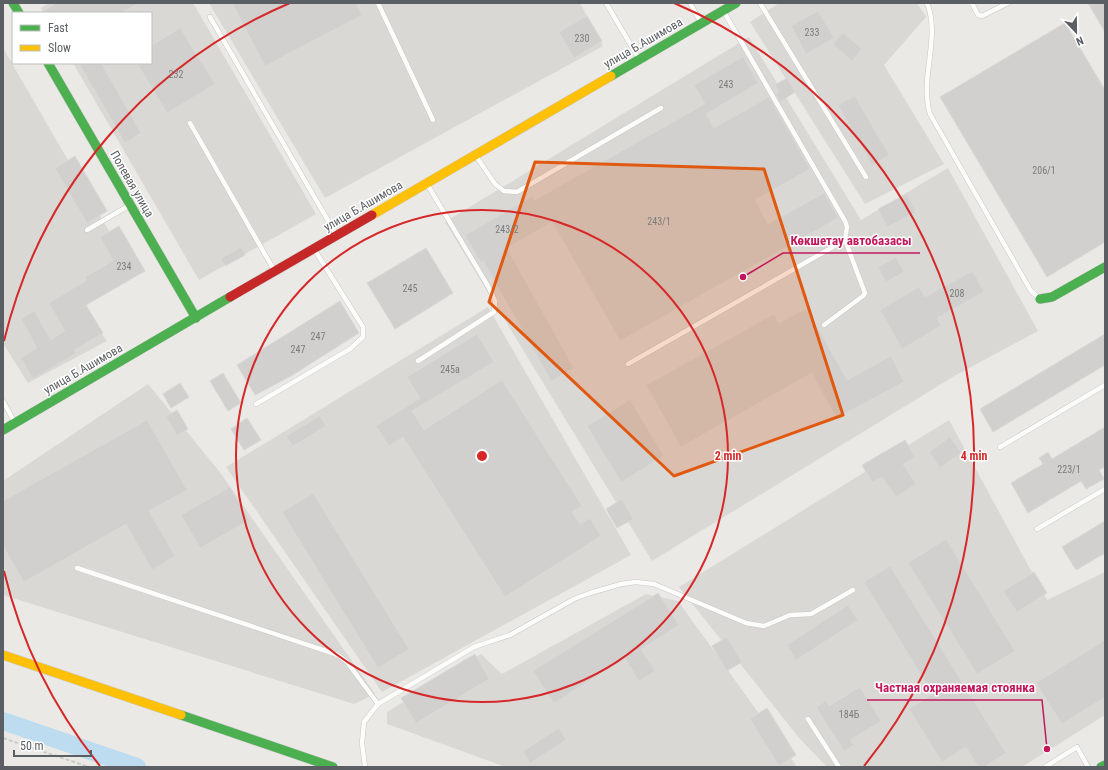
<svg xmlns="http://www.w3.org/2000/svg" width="1108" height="770" viewBox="0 0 1108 770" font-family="'Roboto Condensed',sans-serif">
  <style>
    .industrial { fill: #dad8d5 }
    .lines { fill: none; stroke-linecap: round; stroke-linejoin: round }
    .river { stroke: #bddcf0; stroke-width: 18 }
    .building { fill: #d1d0ce; stroke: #d9d8d4 }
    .lane-casing { stroke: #c7c7c7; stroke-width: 5.5 }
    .fast-casing { stroke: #c7c7c7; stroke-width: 10 }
    .slow-casing { stroke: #c7c7c7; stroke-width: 10 }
    .jam-casing { stroke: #c7c7c7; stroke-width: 10 }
    .path { stroke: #c8cbc9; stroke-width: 2; stroke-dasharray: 4 2; stroke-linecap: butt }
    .lane { stroke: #fcfcfb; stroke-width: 4.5 }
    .fast { stroke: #4caf50; stroke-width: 9 }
    .slow { stroke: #ffc107; stroke-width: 9 }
    .jam { stroke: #c62828; stroke-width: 9 }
    .marked { fill: #e15910; fill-opacity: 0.2; stroke: #e15910; stroke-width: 3; stroke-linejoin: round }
    .ring { fill: none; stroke: #d62828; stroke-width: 2 }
    .labels { text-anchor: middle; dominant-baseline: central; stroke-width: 3; stroke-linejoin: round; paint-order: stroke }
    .number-label { font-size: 10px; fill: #7a7c7e }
    .street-label { font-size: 12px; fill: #5b5e62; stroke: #fff }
    .centre { fill: #d62828; stroke: #fff; stroke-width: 2 }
    .ring-label { font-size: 12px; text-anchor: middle; font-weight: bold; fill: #d62828; stroke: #fff; stroke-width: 3; stroke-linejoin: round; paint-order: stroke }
    .leader { fill: none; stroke: #c2185b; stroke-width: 1.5 }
    .callout-dot { fill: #c2185b; stroke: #fff; stroke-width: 1.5 }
    .callout-label { font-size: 13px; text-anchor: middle; font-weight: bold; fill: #c2185b; stroke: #fff; stroke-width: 3; stroke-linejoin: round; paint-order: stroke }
  </style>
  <rect width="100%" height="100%" fill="#eae9e5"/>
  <g class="industrial">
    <path d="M49,3H193L316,214L199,280L73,63H151V13H44L41,8Z"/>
    <path d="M209,3H580L603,46L325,198Z"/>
    <path d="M779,3H917L926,17L884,65L944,164L865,204L750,22Z"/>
    <path d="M749,37L861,220L948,168L1038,331L956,375L652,561L445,222Z"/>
    <path d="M3,48L131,269L75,298L107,341L28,383L3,343Z"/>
    <path d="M488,307L631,555L382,692L226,467Z"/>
    <path d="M148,384L219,471L375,694L354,704L3,595V481Z"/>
    <path d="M949,420L1047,600L1105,572V715L1022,767H827L800,739L679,587Z"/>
    <path d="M646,594L678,601L796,765L793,767H506L387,724V712L481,654L502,674Z"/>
  </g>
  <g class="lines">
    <path class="river" d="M3,721L137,767"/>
  </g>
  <g class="building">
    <path d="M57,3H139L121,13H40Z"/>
    <path d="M232,3H356L362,15L265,66Z"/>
    <path d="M1088,3H1105V32Z"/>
    <path d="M818,11L834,38L806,54L791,26Z"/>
    <path d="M587,16L602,41L574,58L559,32Z"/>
    <path d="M1065,23L1105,90V242L1047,277L940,97Z"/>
    <path d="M180,28L215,84L167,113L137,63H151V46Z"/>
    <path d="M843,33L862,49L852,61L833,44Z"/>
    <path d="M743,57L758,83L706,114L714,128L769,97L810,169L755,200L768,224L824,193L838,218L620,341L552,222L507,248L574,368L551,381L483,261L481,263L465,235L533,196L535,200L705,104L694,85Z"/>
    <path d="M79,63H101L141,133L125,143Z"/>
    <path d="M787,78L795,92L780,102L776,94L779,92L775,85Z"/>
    <path d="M855,96L889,155L872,165L838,105Z"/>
    <path d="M75,156L107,211L87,223L55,168Z"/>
    <path d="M907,194L916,212L887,227L878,209Z"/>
    <path d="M119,226L145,271L86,305L103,333L74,350L76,353L33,379L21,358L37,348L21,319L34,311L51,340L65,331L49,303L87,280L85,277L113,261L100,237Z"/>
    <path d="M241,247L245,255L225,266L221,259Z"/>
    <path d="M426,248L453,293L395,329L367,283Z"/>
    <path d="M896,257L904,272L886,282L878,267Z"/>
    <path d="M973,271L984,292L937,318L941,326L902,349L880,310L919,287L925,297Z"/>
    <path d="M340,301L359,333L291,376L255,395L237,365Z"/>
    <path d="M807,308L847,380L891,356L904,382L836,418L812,373L681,447L646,385L774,314L779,323Z"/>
    <path d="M477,334L494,362L412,411L424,430L502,380L582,506L572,512L580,524L590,518L601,536L505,597L403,437L389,446L376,426L420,398L407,377Z"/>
    <path d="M1105,334V365L993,432L980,409Z"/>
    <path d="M223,373L241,403L228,411L210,381Z"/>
    <path d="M180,383L189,397L171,408L163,394Z"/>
    <path d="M630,400L664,456L621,482L587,426Z"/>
    <path d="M177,410L188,429L177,435L166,417Z"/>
    <path d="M320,416L326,426L293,446L286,436Z"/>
    <path d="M247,418L261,440L244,450L231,429Z"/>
    <path d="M147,420L187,490L149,511L175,556L152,570L126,524L24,582L3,546V501Z"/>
    <path d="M1105,427V467L1099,470L1104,479L1086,489L1081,481L1028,513L1011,483L1043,464L1039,458L1048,452L1052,459Z"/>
    <path d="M950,437L961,453L940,468L929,452Z"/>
    <path d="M905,440L915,457L903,464L916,484L896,497L882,477L872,482L862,465Z"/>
    <path d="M230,487L249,520L200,548L181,515Z"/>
    <path d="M313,493L409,649L378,668L282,512Z"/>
    <path d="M622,499L633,519L617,528L606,509Z"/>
    <path d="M1105,521V553L1076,570L1062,547Z"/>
    <path d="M946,539L1015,651L977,674L908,563Z"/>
    <path d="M890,566L1006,753L984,767H978L966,747L942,762L909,709L933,694L864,582Z"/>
    <path d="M1034,572L1047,593L1017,612L1003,591Z"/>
    <path d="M658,593L679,625L641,649L655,671L639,681L625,658L554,703L533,671Z"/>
    <path d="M848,605L858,620L796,660L787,645Z"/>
    <path d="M727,637L742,662L727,671L712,646Z"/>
    <path d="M1105,640V697L1062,724L1036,683Z"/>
    <path d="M475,654L489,679L416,723L401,698Z"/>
    <path d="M860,687L881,721L850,740L854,745L844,751L816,707L826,701L829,706Z"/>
    <path d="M767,708L796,755L779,766L750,719Z"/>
    <path d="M559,728L566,740L530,763L523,751Z"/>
  </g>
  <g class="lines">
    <g class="lane-casing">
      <g id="lane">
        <path d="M378,3L433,120"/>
        <path d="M606,3L639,59"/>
        <path d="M690,3L701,23"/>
        <path d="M760,3L866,177"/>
        <path d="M927,3C941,38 919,78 930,114L1031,291L1040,299"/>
        <path d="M972,3L978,15L982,16L1008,3"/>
        <path d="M210,17L337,236"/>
        <path d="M190,123L274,270"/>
        <path d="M476,156L495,184L504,191L517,192L661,108"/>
        <path d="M87,230L130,205"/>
        <path d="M824,325L863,296L865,293L845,240"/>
        <path d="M418,361L494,312L495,301L488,286L427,184"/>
        <path d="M628,364L845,240L847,227L845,221L724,12"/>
        <path d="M3,401L15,423"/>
        <path d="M256,404L350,349L363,337V327L314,249"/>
        <path d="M1000,447L1105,385"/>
        <path d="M1037,529L1105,489"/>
        <path d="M77,568L338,655L347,662L378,704"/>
        <path d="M808,719L839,767"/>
        <path d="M365,767L362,743L364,722L378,704L474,647L510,635L574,599L590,593L621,584L636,582L654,584L746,623L764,626L790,615L811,614L853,590"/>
        <path d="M1045,767L1077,747L1088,767"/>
      </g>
    </g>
    <g class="fast-casing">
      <g id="fast">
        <path d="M13,3L19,13"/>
        <path d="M48,63L196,318"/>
        <path d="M611,76L736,3"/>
        <path d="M1040,299L1052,297L1105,267"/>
        <path d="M3,430L230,297"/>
        <path d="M181,715L333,767"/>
        <path d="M1101,767L1105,765"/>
      </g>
    </g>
    <g class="slow-casing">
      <g id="slow">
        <path d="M372,215L611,76"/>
        <path d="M3,655L181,715"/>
      </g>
    </g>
    <g class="jam-casing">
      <path id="jam" d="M230,297L372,215"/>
    </g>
    <path class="path" d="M3,738L89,767"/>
    <use href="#lane" class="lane"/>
    <use href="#fast" class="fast"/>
    <use href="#slow" class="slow"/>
    <use href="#jam" class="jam"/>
  </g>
  <path class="marked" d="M535,162L764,169L843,415L674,476L489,302Z"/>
  <g class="ring">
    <circle cx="482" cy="456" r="246"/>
    <path d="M100 766A492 492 0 0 1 4 571M4 341A492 492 0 0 1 290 3M674 3A492 492 0 0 1 864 766"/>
  </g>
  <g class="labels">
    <g class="number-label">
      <text x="812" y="32">233</text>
      <text x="582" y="38">230</text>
      <text x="176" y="74">232</text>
      <text x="726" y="84">243</text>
      <text x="1044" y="170">206/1</text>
      <text x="659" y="221">243/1</text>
      <text x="507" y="229">243/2</text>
      <text x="124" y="266">234</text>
      <text x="410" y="288">245</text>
      <text x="957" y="293">208</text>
      <text x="318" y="336">247</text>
      <text x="298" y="349">247</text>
      <text x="450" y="369">245а</text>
      <text x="1069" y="469">223/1</text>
      <text x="849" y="714">184Б</text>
    </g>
    <g class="street-label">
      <text transform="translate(643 43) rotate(-30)">улица Б.Ашимова</text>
      <text transform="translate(132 184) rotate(60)">Полевая улица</text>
      <text transform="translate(363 206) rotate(-30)">улица Б.Ашимова</text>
      <text transform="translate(83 369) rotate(-30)">улица Б.Ашимова</text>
    </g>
  </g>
  <circle cx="482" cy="456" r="6" class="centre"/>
  <g class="ring-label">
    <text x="728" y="460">2 min</text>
    <text x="974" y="460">4 min</text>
  </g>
  <path class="leader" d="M743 277L783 253H920M1047 749L1042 700H867"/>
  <g class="callout-dot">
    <circle cx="743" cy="277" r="4"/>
    <circle cx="1047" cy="749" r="4"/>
  </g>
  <g class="callout-label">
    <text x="851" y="245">Көкшетау автобазасы</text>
    <text x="955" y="692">Частная охраняемая стоянка</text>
  </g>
  <rect width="1108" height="770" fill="none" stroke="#5b5e62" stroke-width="8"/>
  <rect x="12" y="12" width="140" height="52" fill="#ffffff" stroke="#bdbfc0"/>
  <rect x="20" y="25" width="20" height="6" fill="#4caf50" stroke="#bdbfc0"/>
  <text x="48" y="32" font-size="12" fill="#5b5e62">Fast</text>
  <rect x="20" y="45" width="20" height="6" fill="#ffc107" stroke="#bdbfc0"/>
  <text x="48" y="52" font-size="12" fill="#5b5e62">Slow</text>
  <g transform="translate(1076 32) rotate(158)" stroke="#ffffff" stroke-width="3" paint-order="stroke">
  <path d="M0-3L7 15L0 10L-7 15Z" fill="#5b5e62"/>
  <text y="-6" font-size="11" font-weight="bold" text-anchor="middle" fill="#5b5e62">N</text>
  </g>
  <path d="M14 750v6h77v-6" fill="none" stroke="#5b5e62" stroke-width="2"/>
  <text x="20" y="750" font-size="12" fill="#5b5e62" stroke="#ffffff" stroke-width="3" paint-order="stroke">50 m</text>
</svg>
